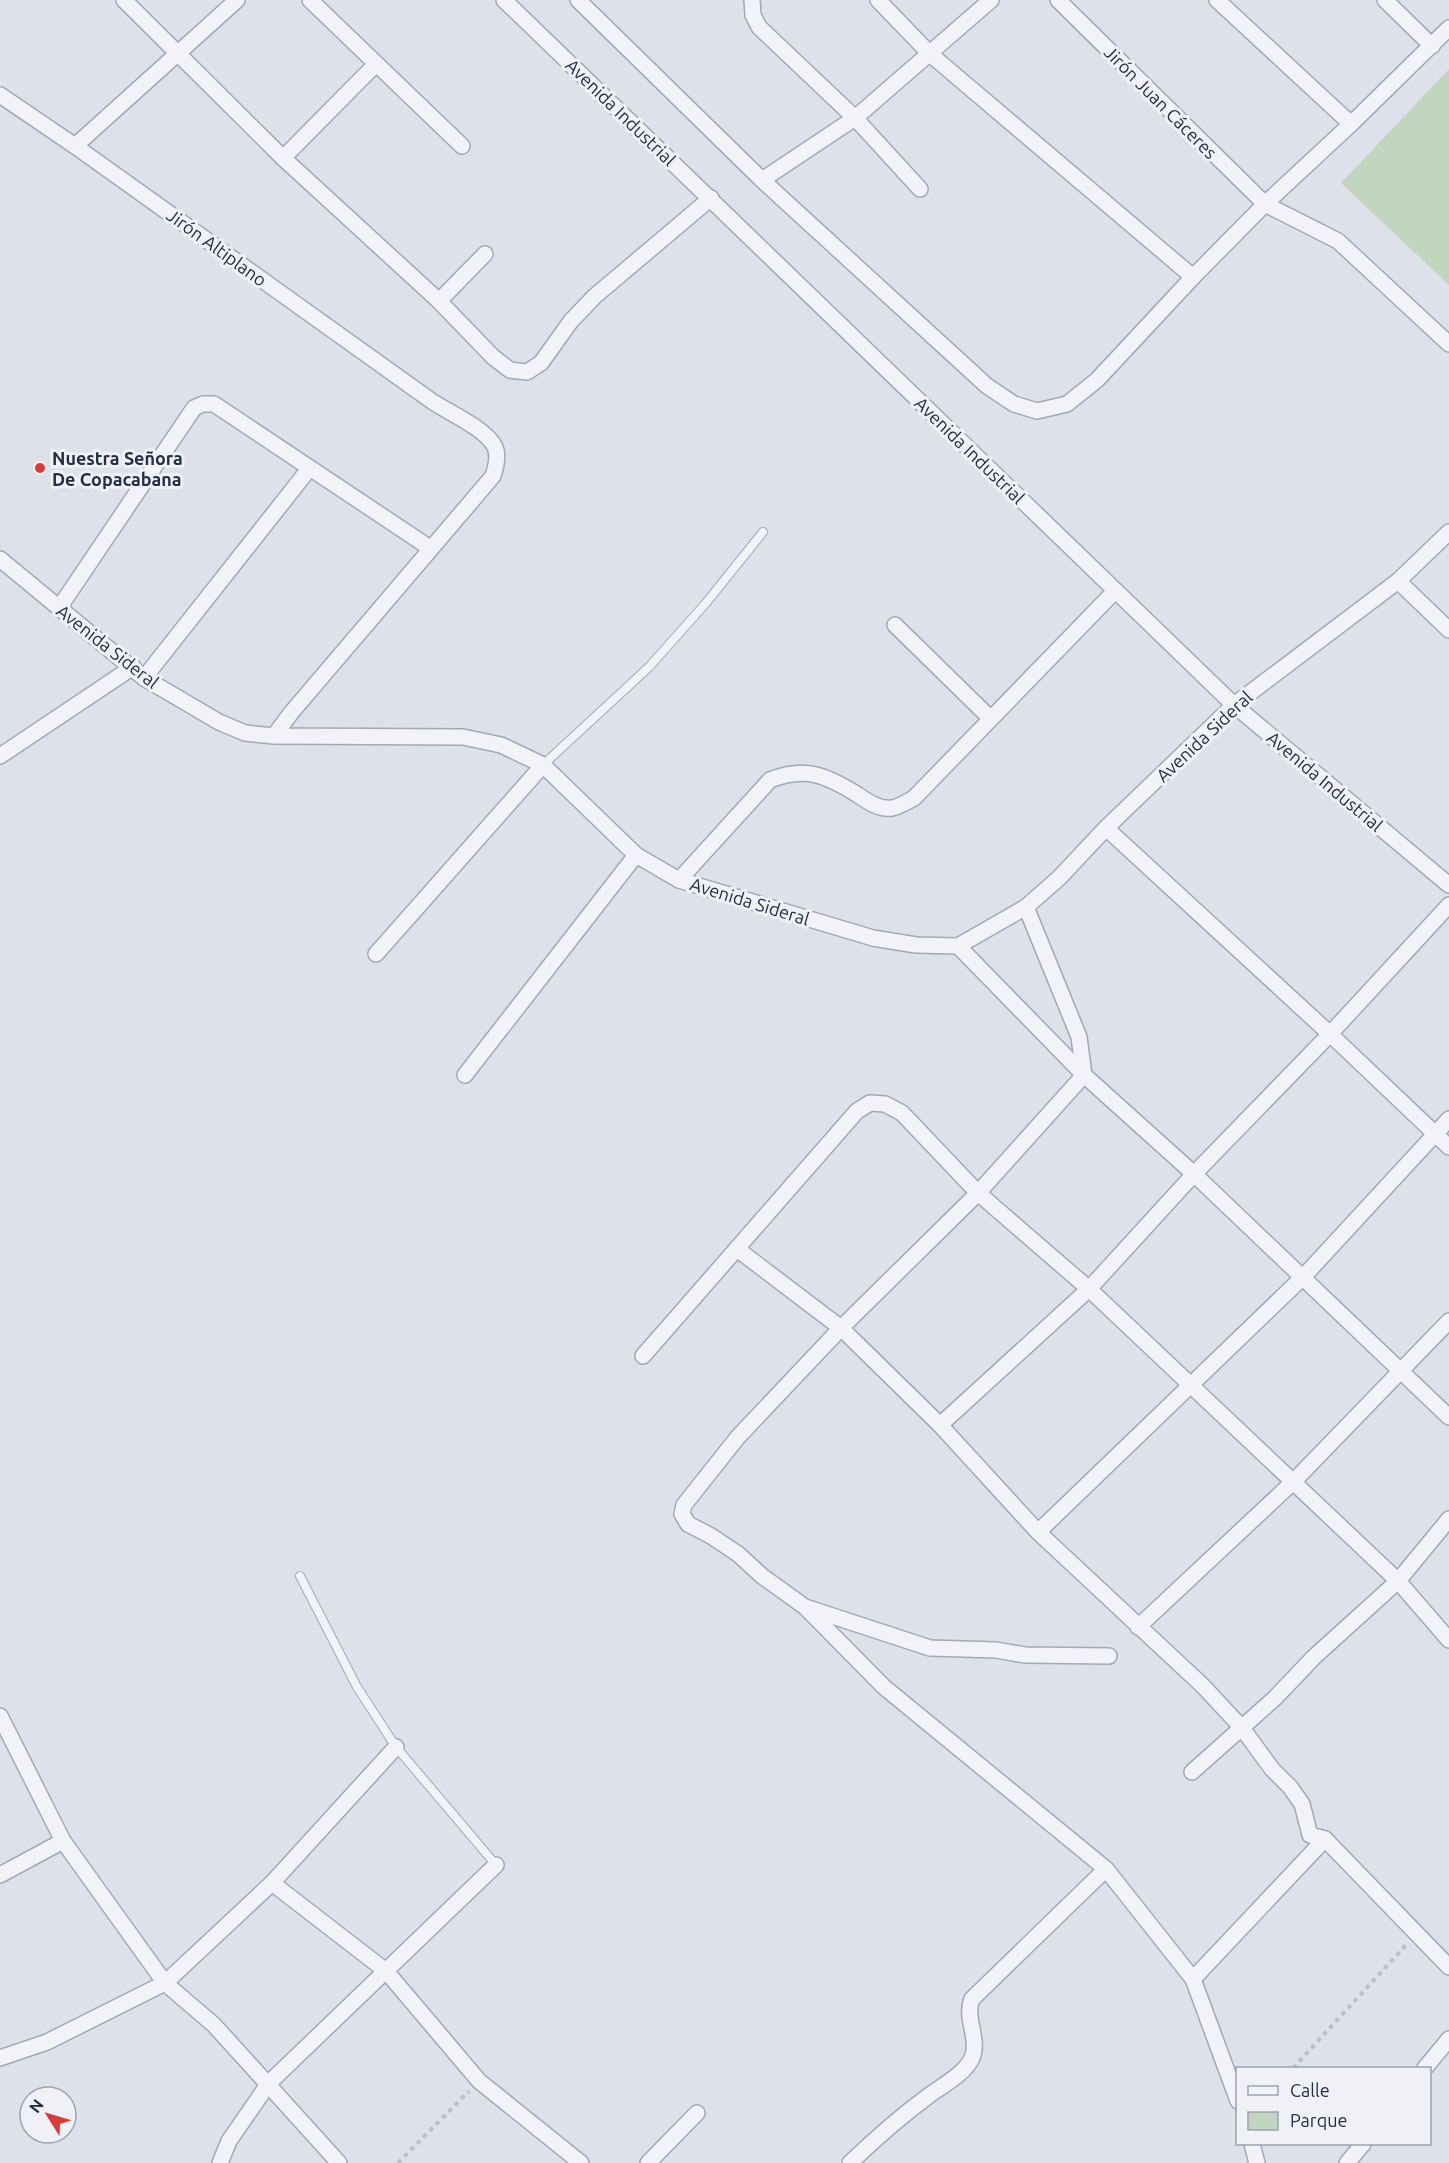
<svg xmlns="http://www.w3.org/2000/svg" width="1449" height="2163" viewBox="0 0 1449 2163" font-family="Ubuntu,sans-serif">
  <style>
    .green { fill: #c1d5bf }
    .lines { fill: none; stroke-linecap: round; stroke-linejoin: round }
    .service-casing { stroke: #a4a7b5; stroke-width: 10 }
    .minor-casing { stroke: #a4a7b5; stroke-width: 18 }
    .path { stroke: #bdbfc9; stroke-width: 4; stroke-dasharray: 4.5 4.5; stroke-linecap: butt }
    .service { stroke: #f2f3f8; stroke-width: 8 }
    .minor { stroke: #f2f3f8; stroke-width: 15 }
    .poi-dot { fill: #dc3a37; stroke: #eff1f7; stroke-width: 2 }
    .labels { text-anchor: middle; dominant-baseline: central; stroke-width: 6; stroke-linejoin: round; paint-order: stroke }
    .street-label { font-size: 18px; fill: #262c43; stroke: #eff1f7 }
    .poi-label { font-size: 18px; font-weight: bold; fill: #262c43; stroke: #eff1f7; text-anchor: start }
  </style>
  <rect width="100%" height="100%" fill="#dfe1ea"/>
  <path class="green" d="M1449,69V285L1341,183Z"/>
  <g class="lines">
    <g class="service-casing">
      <g id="service">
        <path d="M543,765L649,667L706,603L763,532"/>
        <path d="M300,1576L357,1687L396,1747L496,1865"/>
      </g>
    </g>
    <g class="minor-casing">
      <g id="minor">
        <path d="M124,0L283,158L439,301L493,357L510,370L527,372L541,363L571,321L595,296L711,198"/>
        <path d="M310,0L462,146"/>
        <path d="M504,0L1234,705L1449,885"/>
        <path d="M578,0L762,180L987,386L1014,404L1037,411L1067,404L1097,380L1193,277L1265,204L1351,124L1449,28"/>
        <path d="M752,0L753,15L759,27L855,118L920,189"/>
        <path d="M878,0L930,54L1193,277"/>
        <path d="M1058,0L1265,204L1338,241L1449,344"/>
        <path d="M1217,0L1351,124"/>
        <path d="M1385,0L1432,46"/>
        <path d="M0,95L75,146L433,402C450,413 486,429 495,447C499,456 496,467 493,476L291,713L274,736"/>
        <path d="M75,146L237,0"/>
        <path d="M283,158L376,64"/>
        <path d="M762,180L855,118L991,0"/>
        <path d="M439,301L485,254"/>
        <path d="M0,559L144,678L219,722L245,733L274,736L463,737L501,745L543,765L636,855L679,880L873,938L916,945L958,946L1026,907L1059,878L1106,828L1234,705L1398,581L1449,532"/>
        <path d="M1398,581L1449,630"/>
        <path d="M59,608L194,408L203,404H214L430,548"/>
        <path d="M895,625L990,718"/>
        <path d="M144,678L309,469"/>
        <path d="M0,756L133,667"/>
        <path d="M1106,828L1330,1034L1449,1147"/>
        <path d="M679,880L770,780C806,766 826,775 858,795C868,802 880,810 892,808C899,807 908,801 914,798L1115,591"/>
        <path d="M1026,907L1079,1037L1084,1075L978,1193L841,1328L738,1437L684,1505L682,1514L688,1524L711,1536L738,1554L762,1576L805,1607L884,1687L1106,1869L1193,1979L1238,2101"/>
        <path d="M958,946L1084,1075L1194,1174L1449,1417"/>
        <path d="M376,954L543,765"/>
        <path d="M465,1075L636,855"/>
        <path d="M737,1249L841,1328L940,1425L1038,1532L1203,1686L1242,1728L1272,1769L1290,1787L1302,1804L1310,1835L1325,1839L1449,1967"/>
        <path d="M643,1356L857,1111L870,1103L885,1104L902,1113L978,1193L1089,1289L1398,1581L1449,1640"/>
        <path d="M940,1425L1089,1289L1194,1174L1330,1034L1449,905"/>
        <path d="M1038,1532L1304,1276L1449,1119"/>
        <path d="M808,1608L930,1648L996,1650L1025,1655L1109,1656"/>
        <path d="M1138,1627L1293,1482L1449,1321"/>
        <path d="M0,1716L63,1841L165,1983L214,2025L339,2163"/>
        <path d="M1192,1772L1275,1698L1314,1657L1398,1581L1449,1519"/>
        <path d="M0,1875L63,1841"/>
        <path d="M272,1883L386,1971L479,2081L581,2163"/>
        <path d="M1193,1979L1325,1839"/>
        <path d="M0,2058L47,2042L165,1983L272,1883L396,1747"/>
        <path d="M1425,2068L1449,2039"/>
        <path d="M1252,2144L1257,2163"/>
        <path d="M220,2163L229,2141L269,2083L496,1865"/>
        <path d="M648,2163L697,2113"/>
        <path d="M850,2163C874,2140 900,2117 927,2097C941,2086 964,2075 972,2058C980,2039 964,2018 972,1999L1106,1869"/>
        <path d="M1347,2163L1363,2144"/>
      </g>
    </g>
    <g class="path">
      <path d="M1293,2068L1407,1944"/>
      <path d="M398,2163L469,2091"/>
    </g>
    <use href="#service" class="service"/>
    <use href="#minor" class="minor"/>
  </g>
  <circle class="poi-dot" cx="40" cy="468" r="6"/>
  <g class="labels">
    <g class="street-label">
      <text transform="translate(1161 102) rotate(45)">Jirón Juan Cáceres</text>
      <text transform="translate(621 112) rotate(44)">Avenida Industrial</text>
      <text transform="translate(217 247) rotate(36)">Jirón Altiplano</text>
      <text transform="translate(970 450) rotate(44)">Avenida Industrial</text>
      <text transform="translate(108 646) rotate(38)">Avenida Sideral</text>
      <text transform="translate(1204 736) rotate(-43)">Avenida Sideral</text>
      <text transform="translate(1325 781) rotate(40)">Avenida Industrial</text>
      <text transform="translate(750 901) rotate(17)">Avenida Sideral</text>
    </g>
    <g class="poi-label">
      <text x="52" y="458">Nuestra Señora<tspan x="52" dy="21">De Copacabana</tspan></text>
    </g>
  </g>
  <rect x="1236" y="2067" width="195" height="78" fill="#eff1f7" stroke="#9fa2af" stroke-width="1.5"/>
  <rect x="1248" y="2086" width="30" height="9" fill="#f2f3f8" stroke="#9fa2af" stroke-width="1.5"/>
  <text x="1290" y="2097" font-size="18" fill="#262c43">Calle</text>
  <rect x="1248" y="2112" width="30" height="18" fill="#c1d5bf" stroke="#9fa2af" stroke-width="1.5"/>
  <text x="1290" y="2127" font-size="18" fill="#262c43">Parque</text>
  <g transform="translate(48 2115) rotate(307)"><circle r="28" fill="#eff1f7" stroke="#9fa2af" stroke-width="1.5"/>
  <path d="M0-4.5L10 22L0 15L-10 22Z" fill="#dc3a37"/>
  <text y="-9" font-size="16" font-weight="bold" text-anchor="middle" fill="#262c43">N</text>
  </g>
</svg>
